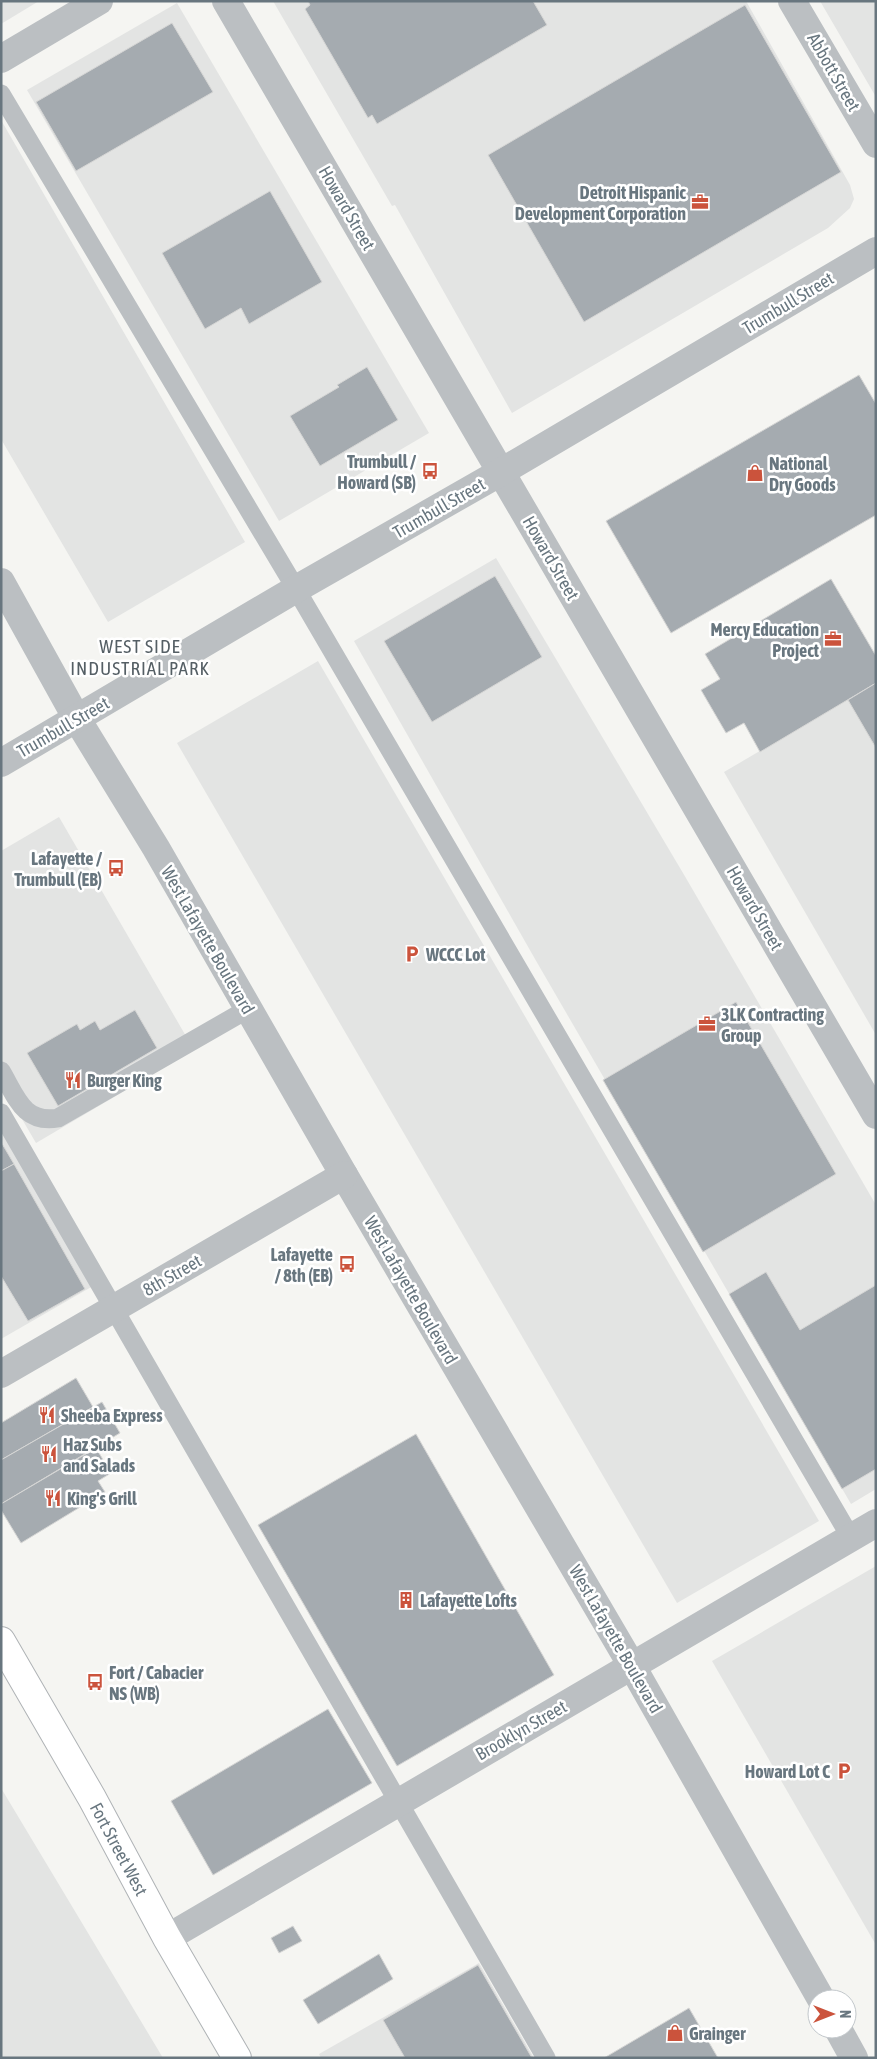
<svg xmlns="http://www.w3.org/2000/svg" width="877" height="2059" viewBox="0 0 877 2059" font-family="'Asap Condensed',sans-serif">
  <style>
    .built { fill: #e3e4e3 }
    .building { fill: #a5abb0; stroke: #d6d6d5 }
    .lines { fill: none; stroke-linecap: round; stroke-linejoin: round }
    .primary-casing { stroke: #afb3b6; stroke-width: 30 }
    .service { stroke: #bbbfc2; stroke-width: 19 }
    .minor { stroke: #bbbfc2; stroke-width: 28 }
    .tertiary { stroke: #bbbfc2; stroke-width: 28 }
    .primary { stroke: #fff; stroke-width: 28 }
    .labels { text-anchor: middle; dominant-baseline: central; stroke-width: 5; stroke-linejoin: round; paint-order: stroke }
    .street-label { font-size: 18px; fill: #68767f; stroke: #fff }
    .poi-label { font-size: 18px; font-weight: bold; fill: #68767f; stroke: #fff; text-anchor: start }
    .neighbourhood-label { font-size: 19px; letter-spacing: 1px; fill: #555f65; stroke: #fff }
  </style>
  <rect width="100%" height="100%" fill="#f5f5f2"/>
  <g class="built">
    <path d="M1,1H39L1,24Z"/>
    <path d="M273,1H746L850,185L854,199L850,208L828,228L512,413L395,205L392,206Z"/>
    <path d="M820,1H876V97Z"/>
    <path d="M177,3L429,433L279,521L27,90Z"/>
    <path d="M1,120L245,542L108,622L1,439Z"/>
    <path d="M496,558L683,873L876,1205V1489L851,1504L535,959L354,641Z"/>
    <path d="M318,661L819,1521L677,1603L177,743Z"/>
    <path d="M876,683V1035L724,772Z"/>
    <path d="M59,817L194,1050L36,1143L1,1083V851Z"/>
    <path d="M1,1129L93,1286L1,1339Z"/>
    <path d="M876,1566V1945L712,1661Z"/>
    <path d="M1,1788L163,2058H1Z"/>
    <path d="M479,1963L534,2058H321L319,2054Z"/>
  </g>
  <g class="building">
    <path d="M308,1H533L547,25L377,124L372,115L368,118L305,9L310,5Z"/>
    <path d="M745,5L841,172L584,322L488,155Z"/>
    <path d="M172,23L213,92L76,171L36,102Z"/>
    <path d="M270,191L322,282L249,324L241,308L205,329L162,253Z"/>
    <path d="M367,367L398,420L320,466L290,416L339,387L337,385Z"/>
    <path d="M859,375L876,404V515L671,633L606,521Z"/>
    <path d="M495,576L542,657L432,722L384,641Z"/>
    <path d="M831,579L876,656V683L760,752L744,723L726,733L701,690L720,679L705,654Z"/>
    <path d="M876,683V748L848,700Z"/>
    <path d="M736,1002L836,1174L703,1252L603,1080Z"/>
    <path d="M135,1010L157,1048L58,1106L27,1053L77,1024L80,1030L95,1021L100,1030Z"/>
    <path d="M1,1142L14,1164L1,1171Z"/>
    <path d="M14,1164L85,1289L28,1321L1,1276V1171Z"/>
    <path d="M766,1272L800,1330L876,1285V1469L842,1489L729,1294Z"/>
    <path d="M76,1378L93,1407L1,1460V1423Z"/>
    <path d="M102,1402L120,1433L1,1504V1460Z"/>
    <path d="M416,1434L554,1675L397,1766L258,1525Z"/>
    <path d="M96,1448L111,1473L98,1481L105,1492L21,1543L1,1510V1504Z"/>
    <path d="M328,1709L372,1783L213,1875L171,1801Z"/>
    <path d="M293,1926L302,1941L279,1953L271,1938Z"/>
    <path d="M379,1954L393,1979L318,2024L303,2000Z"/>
    <path d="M478,1965L532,2058H405L383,2020Z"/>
    <path d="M689,2008L718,2058H604Z"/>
  </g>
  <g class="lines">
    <g class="primary-casing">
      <path id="primary" d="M1,1641L92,1798L167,1938L237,2058"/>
    </g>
    <g class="service">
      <path d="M1,94L296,589L851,1538"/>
      <path d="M1,1071C16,1096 23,1124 58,1118L248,1009"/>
      <path d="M1,1113L546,2058"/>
    </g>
    <g class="minor">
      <path d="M226,1L876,1115"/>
      <path d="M792,1L876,144"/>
      <path d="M1,59L99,1"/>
      <path d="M1,582L77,719L156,848L344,1175L632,1666L821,1999"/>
      <path d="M1,1374L344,1175"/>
      <path d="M167,1938L876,1523"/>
      <path d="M838,2029L854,2058"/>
    </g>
    <path class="tertiary" d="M1,763L296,589L501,472L876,251"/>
    <use href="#primary" class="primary"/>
  </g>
  <defs>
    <g id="office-bare" transform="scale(1.35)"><path d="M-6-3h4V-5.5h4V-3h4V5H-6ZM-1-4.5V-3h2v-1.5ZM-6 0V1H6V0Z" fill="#cb533c" stroke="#fff" stroke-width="2.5" paint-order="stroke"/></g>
    <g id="bus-bare" transform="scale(1.35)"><path d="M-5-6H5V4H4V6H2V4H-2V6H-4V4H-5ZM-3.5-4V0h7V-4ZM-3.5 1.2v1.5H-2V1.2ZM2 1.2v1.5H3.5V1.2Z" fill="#cb533c" stroke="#fff" stroke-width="2.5" paint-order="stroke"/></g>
    <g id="shop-bare" transform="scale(1.35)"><path d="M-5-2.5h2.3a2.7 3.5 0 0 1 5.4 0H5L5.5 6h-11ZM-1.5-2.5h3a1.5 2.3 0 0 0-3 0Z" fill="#cb533c" stroke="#fff" stroke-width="2.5" paint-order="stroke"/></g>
    <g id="parking-bare" transform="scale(1.35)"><path d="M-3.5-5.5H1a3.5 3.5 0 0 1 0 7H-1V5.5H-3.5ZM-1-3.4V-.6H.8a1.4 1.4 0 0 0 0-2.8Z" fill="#cb533c" stroke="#fff" stroke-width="2.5" paint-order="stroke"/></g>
    <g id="restaurant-bare" transform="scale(1.35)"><path d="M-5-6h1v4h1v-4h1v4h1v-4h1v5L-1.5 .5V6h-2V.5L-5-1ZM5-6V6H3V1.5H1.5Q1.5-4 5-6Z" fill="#cb533c" stroke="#fff" stroke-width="2.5" paint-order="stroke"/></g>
    <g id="building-bare" transform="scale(1.35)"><path d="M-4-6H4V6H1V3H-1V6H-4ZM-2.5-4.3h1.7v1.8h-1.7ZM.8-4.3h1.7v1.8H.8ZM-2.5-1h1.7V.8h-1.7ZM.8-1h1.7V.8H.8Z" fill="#cb533c" stroke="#fff" stroke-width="2.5" paint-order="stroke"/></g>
  </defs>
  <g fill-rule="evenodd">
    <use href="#office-bare" x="700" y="202"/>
    <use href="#bus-bare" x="430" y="471"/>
    <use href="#shop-bare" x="755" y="473"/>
    <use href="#office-bare" x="833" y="639"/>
    <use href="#bus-bare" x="116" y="868"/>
    <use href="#parking-bare" x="412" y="954"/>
    <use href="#office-bare" x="707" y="1024"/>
    <use href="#restaurant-bare" x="73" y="1080"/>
    <use href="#bus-bare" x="347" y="1264"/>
    <use href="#restaurant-bare" x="47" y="1415"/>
    <use href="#restaurant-bare" x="49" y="1454"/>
    <use href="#restaurant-bare" x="53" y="1498"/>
    <use href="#building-bare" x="406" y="1600"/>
    <use href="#bus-bare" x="95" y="1682"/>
    <use href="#parking-bare" x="844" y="1771"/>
    <use href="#shop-bare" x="675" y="2033"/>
  </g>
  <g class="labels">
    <g class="street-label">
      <text transform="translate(834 72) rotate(60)">Abbott Street</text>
      <text transform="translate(347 208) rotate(60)">Howard Street</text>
      <text transform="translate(788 303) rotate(-31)">Trumbull Street</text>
      <text transform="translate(439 508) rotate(-30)">Trumbull Street</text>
      <text transform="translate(551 558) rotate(60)">Howard Street</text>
      <text transform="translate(63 727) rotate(-30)">Trumbull Street</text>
      <text transform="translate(755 908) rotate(60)">Howard Street</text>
      <text transform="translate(208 940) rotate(60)">West Lafayette Boulevard</text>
      <text transform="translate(172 1275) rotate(-30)">8th Street</text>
      <text transform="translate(411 1290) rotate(60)">West Lafayette Boulevard</text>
      <text transform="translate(616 1639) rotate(60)">West Lafayette Boulevard</text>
      <text transform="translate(521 1730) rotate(-30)">Brooklyn Street</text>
      <text transform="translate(119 1849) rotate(62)">Fort Street West</text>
    </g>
    <g class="poi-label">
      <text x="686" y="192" text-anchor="end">Detroit Hispanic<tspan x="686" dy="21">Development Corporation</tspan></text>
      <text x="416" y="461" text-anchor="end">Trumbull /<tspan x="416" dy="21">Howard (SB)</tspan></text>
      <text x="769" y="463">National<tspan x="769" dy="21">Dry Goods</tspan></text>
      <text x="819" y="629" text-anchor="end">Mercy Education<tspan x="819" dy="21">Project</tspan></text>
      <text x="102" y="858" text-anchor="end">Lafayette /<tspan x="102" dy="21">Trumbull (EB)</tspan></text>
      <text x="426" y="954">WCCC Lot</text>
      <text x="721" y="1014">3LK Contracting<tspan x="721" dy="21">Group</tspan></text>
      <text x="87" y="1080">Burger King</text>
      <text x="333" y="1254" text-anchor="end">Lafayette<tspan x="333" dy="21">/ 8th (EB)</tspan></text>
      <text x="61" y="1415">Sheeba Express</text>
      <text x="63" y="1444">Haz Subs<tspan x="63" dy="21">and Salads</tspan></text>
      <text x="67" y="1498">King's Grill</text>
      <text x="420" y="1600">Lafayette Lofts</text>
      <text x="109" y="1672">Fort / Cabacier<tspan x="109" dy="21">NS (WB)</tspan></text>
      <text x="830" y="1771" text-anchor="end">Howard Lot C</text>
      <text x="689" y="2033">Grainger</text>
    </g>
    <g class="neighbourhood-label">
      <text x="140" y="646">WEST SIDE<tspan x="140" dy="22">INDUSTRIAL PARK</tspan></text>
    </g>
  </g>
  <rect width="877" height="2059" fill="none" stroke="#68767f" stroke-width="5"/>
  <g transform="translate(832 2014) rotate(90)"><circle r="24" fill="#ffffff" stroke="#c3c8cc"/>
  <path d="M0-4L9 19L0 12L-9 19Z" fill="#cb533c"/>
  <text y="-8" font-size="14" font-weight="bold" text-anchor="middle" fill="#68767f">N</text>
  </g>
</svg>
